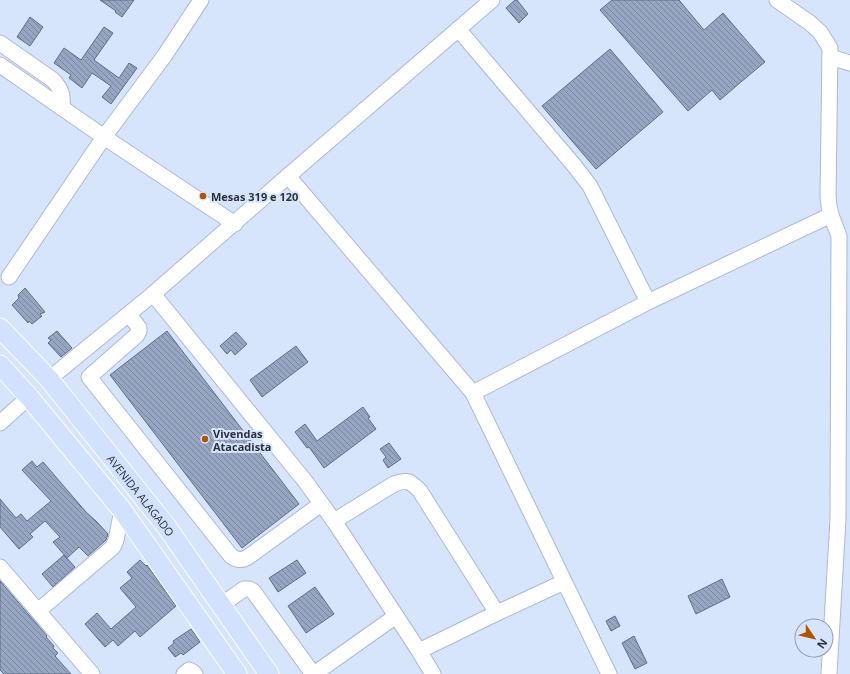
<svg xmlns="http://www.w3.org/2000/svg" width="850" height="674" viewBox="0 0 850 674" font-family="'Open Sans',sans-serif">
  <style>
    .building { fill: url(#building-back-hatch); stroke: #5f6e88 }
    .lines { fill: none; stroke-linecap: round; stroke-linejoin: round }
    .minor-casing { stroke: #a9b9d5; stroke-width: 17 }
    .major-casing { stroke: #fff; stroke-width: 21 }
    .minor { stroke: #fff; stroke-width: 15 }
    .major { stroke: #d2e2fe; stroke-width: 19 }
    .poi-dot { fill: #b15300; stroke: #d7e5fc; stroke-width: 1.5 }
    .labels { text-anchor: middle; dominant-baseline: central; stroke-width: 4; stroke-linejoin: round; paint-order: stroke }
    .poi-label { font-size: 11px; font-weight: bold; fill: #2b313c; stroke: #d7e5fc; text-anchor: start }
    .street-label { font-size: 11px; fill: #2b313c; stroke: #d7e5fc }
  </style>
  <defs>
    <pattern id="building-back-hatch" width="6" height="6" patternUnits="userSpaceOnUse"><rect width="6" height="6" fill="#96a6c2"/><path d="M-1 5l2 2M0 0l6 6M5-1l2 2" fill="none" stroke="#7b889f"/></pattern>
  </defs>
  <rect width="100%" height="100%" fill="#d7e5fc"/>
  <g class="building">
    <path d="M100,0H134L122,17L115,12L116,11Z"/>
    <path d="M515,0H517L528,14L519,23L506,8Z"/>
    <path d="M612,0H679L704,30L723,13L765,62L748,76L720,100L712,90L688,111L600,10Z"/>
    <path d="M30,17L43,27L30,46L17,37Z"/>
    <path d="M104,27L113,33L94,60L119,78L129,63L137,68L111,104L102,97L111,86L92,73L82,88L69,78L71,75L54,63L64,48L81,60Z"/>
    <path d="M610,49L663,112L596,169L542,106Z"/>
    <path d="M25,288L45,312L40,314L42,316L32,324L29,321L28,323L12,305L19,298L18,295Z"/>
    <path d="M57,331L72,348L61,357L48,343L51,340L48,338Z"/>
    <path d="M167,331L299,504L242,548L110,375Z"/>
    <path d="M236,332L247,344L235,355L231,350L227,354L220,346Z"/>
    <path d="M296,346L308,362L262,397L250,380Z"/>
    <path d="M363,407L370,417L368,418L376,429L324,468L309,447L307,448L295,432L305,424L317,441Z"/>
    <path d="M389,443L401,459L388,468L383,460L386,457L380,449Z"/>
    <path d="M32,461L37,467L43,462L86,512L97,522L108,534L106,540L88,556L79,547L67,558L53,542L60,537L45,521L30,534L33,537L19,549L0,527V499L16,518L21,514L27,521L51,501L22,470Z"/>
    <path d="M64,555L75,567L53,587L42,574Z"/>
    <path d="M140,560L146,566L147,565L176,606L140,637L135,631L118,646L113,640L105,647L85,624L97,613L111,629L136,607L120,588L132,578L127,572Z"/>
    <path d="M297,560L306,573L278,592L269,578Z"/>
    <path d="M722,579L730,597L696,614L688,596Z"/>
    <path d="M0,581L47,636L46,637L54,646L53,648L58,653L55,656L71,674H4L0,670Z"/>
    <path d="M315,587L334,614L306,633L288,606Z"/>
    <path d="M615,616L620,626L611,631L606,621Z"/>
    <path d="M191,629L200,642L183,655L181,653L175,657L168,648L174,643L173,641Z"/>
    <path d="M634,636L647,663L635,669L622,643Z"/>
  </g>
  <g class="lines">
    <g class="minor-casing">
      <g id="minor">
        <path d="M458,29L573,164L590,186L648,302"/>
        <path d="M0,43L53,80C62,90 63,95 62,108"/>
        <path d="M830,57L850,63"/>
        <path d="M0,65L104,137L235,224"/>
        <path d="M288,176L492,0"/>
        <path d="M9,277L104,137L165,55L201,0"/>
        <path d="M153,294L305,481L334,521L419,651L433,674"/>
        <path d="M129,314L139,328V331L137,335L89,377L231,556C237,560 241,561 248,557L321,504"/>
        <path d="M49,379L153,294L288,176L473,393L609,674"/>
        <path d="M473,393L648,302L831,215L829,206L828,196L830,48L820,32L810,23L777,0"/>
        <path d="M0,423L29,397"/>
        <path d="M334,521L394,484C408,479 410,481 420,491L497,613"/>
        <path d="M0,567L92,674"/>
        <path d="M221,605L244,589H249L253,591L313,674"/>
        <path d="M38,611L113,547L116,540L122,510"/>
        <path d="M419,651L497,613L564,582"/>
        <path d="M184,674L189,670L193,672L195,674"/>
        <path d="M314,674L396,616"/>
        <path d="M829,674L838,519L839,236L831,215"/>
      </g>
    </g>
    <g class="major-casing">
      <g id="major">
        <path id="s1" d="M0,328L49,379L166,526L269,674"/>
        <path d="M0,365L29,397L122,510L237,674"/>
      </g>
    </g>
    <use href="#minor" class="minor"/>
    <use href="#major" class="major"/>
  </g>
  <g class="poi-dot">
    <circle cx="203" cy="196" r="4"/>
    <circle cx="205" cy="439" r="4"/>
  </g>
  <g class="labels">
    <g class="poi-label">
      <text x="211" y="196">Mesas 319 e 120</text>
      <text x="213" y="433">Vivendas<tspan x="213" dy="13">Atacadista</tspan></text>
    </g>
    <g class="street-label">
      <text stroke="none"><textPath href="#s1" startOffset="219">AVENIDA ALAGADO</textPath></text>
    </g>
  </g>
  <g transform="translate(814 638) rotate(125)"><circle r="19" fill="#d7e5fc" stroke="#929daf"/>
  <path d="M0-3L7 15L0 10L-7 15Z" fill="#b15300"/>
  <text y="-6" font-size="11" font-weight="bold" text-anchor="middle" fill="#2b313c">N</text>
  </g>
</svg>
